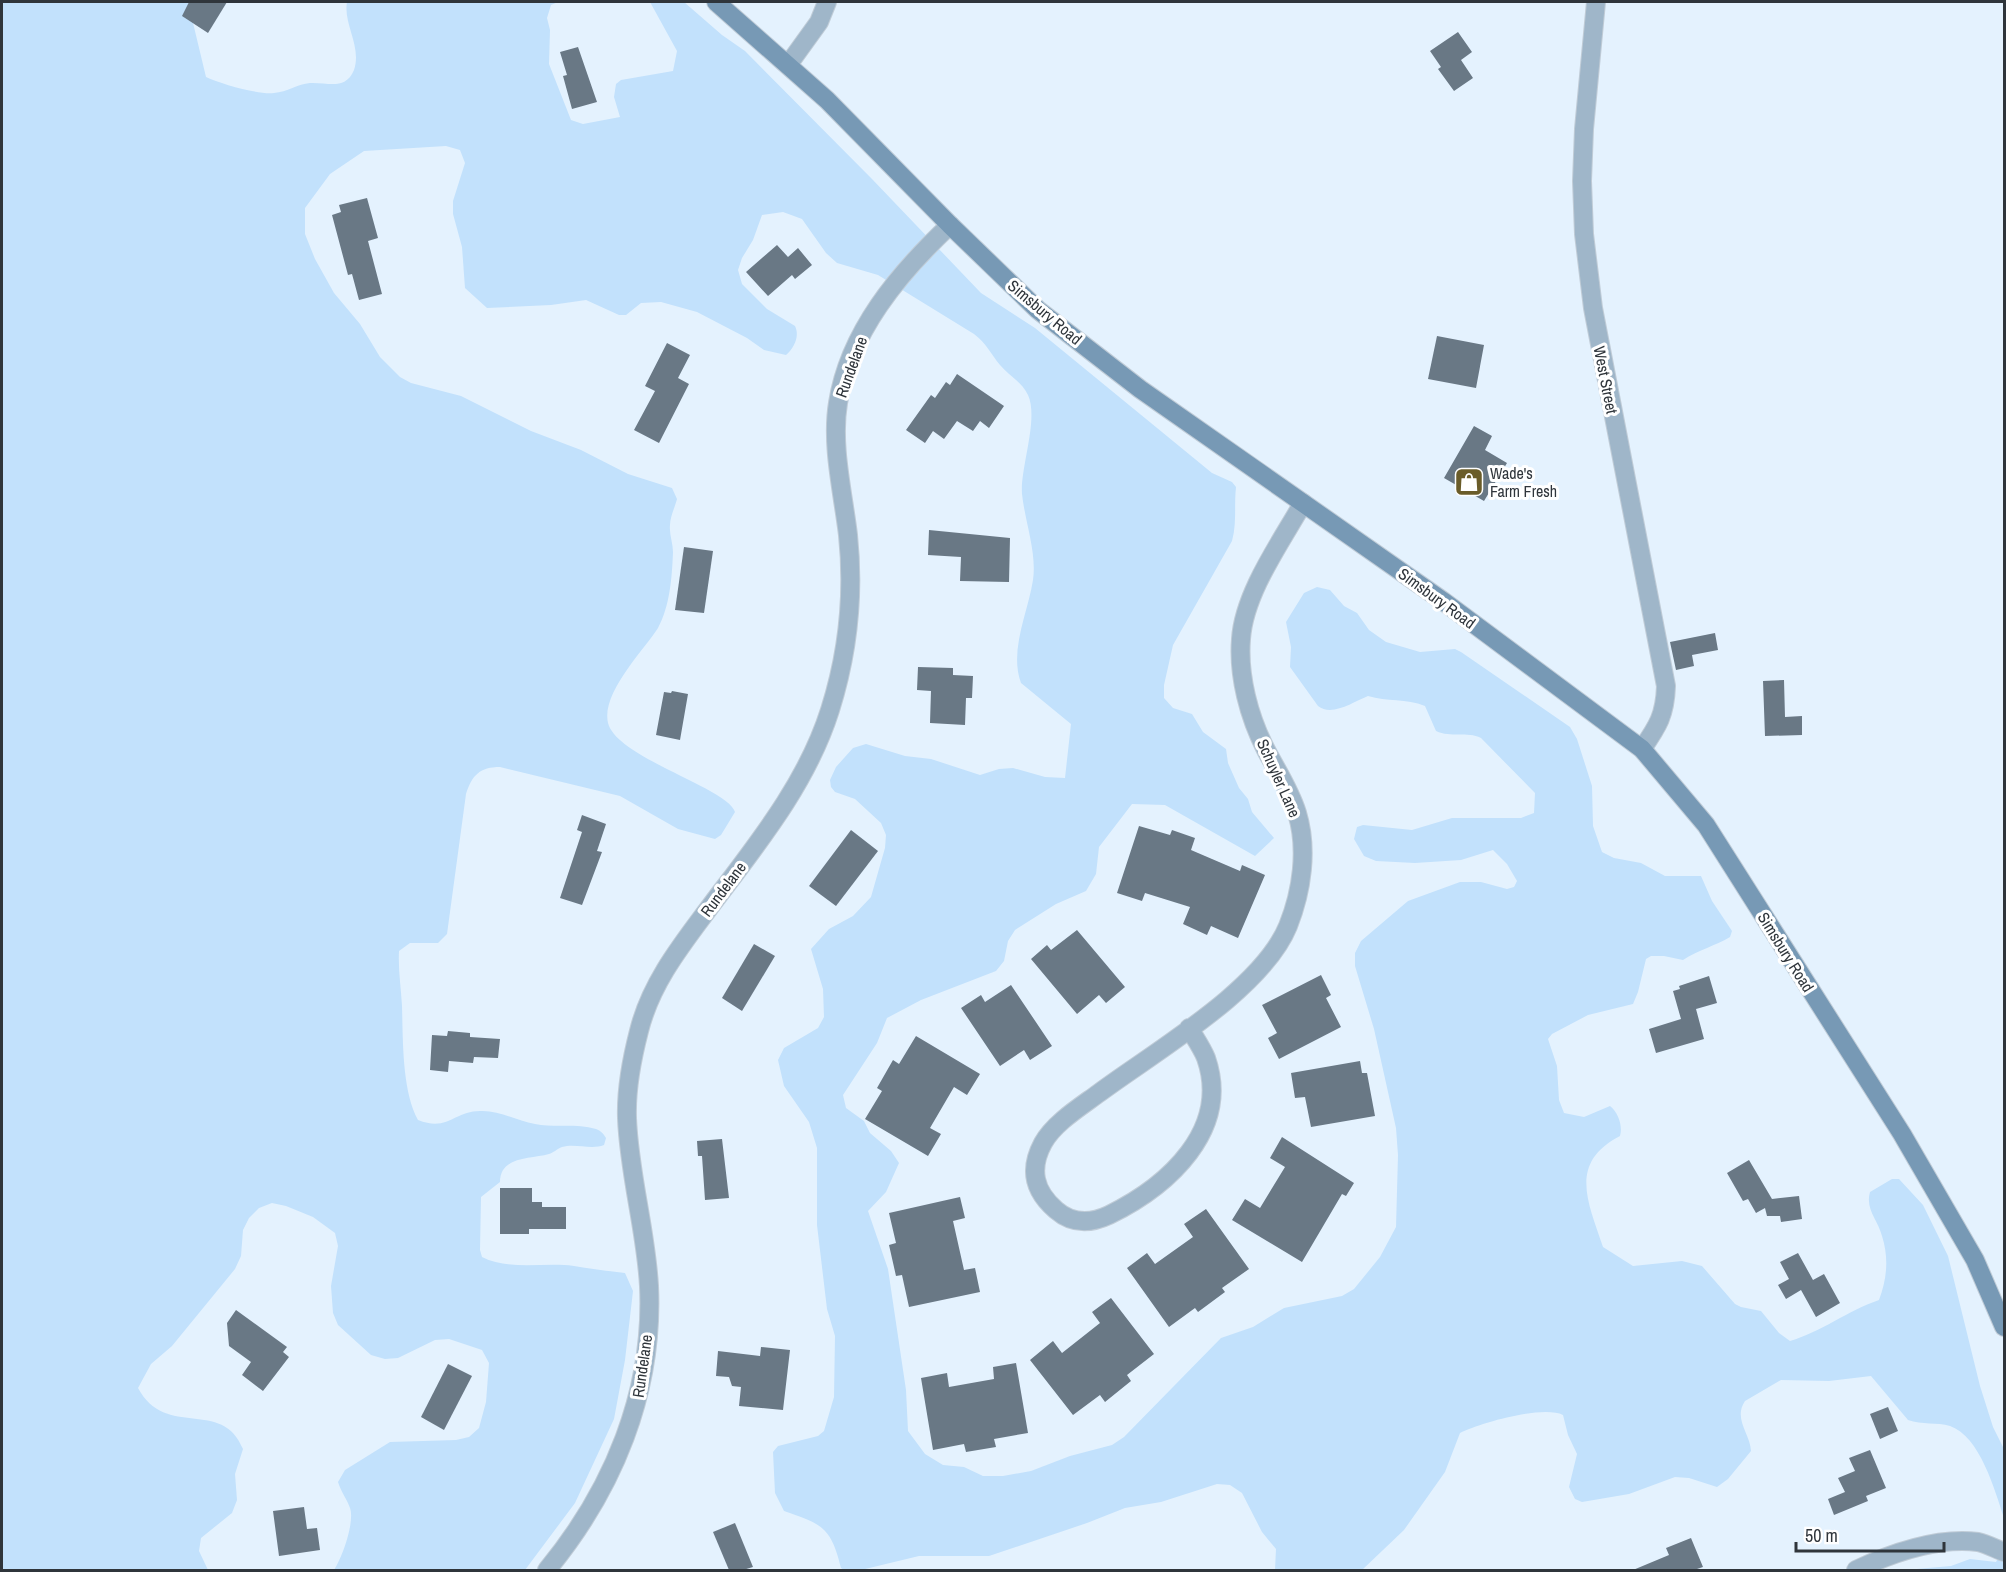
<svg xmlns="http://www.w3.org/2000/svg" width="2006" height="1572" viewBox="0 0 2006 1572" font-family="'Archivo Narrow',sans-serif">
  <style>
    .green { fill: #c2e1fc }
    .building { fill: #697885 }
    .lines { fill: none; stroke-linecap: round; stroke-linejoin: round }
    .minor-casing { stroke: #c0ccd7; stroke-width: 20 }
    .tertiary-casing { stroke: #c0ccd7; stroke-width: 20 }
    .secondary-casing { stroke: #c0ccd7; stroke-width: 20 }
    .minor { stroke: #9fb6c9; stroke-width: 18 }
    .tertiary { stroke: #9fb6c9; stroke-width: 18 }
    .secondary { stroke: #7799b5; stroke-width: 18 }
    .labels { text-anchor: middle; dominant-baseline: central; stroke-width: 6; stroke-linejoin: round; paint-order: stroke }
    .street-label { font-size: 16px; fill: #2f353b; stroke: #fff }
    .poi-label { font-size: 16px; fill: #2f353b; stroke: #fff; text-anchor: start }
  </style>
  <rect width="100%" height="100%" fill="#e4f2fe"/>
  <g class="green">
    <path d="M2,2H188L206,77C221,84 259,95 274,93C287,92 298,84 310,83C328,82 345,91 354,70C362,46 343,24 347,2H558L551,5L547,18L550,30L549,64L571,120L583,124L620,117L614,97L616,84L621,80L673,71L677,51L650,2H684L722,35L745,51L872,179L981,293L1035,328L1212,473L1232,482L1236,487C1234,505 1237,523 1232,541L1173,645L1164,685V698L1173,708L1192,714L1203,732L1226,749L1228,763L1239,788L1248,799L1252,812L1274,838L1255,856L1165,805L1132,804L1099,847L1096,874L1086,891L1056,904L1015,930L1008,941L1004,961L996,971L921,1000L887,1018L877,1043L843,1095L846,1108L864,1121L870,1133L891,1151L899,1163L886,1192L868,1211L888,1269L906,1390L908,1431L925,1454L943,1465L964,1467L983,1476H1003L1031,1471L1070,1456L1112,1445L1124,1437L1221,1338L1253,1327L1284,1308L1342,1296L1354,1289L1380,1257L1396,1227L1398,1155L1396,1128L1374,1029L1355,966V953L1361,941L1408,901L1460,882H1481L1507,889L1514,887L1517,881L1507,864L1493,850L1461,860L1415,863L1376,861L1364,856L1354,839L1357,827L1363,825L1412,830L1452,818H1521L1534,813L1535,793L1481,738C1467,731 1451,738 1436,731L1425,706C1406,698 1387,702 1368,696C1353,702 1332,717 1318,706L1290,667L1291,647L1286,622L1304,593L1317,587L1330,590L1344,606L1357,613L1369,630L1386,642L1420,652L1455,649L1461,652L1570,727L1577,739L1592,786L1593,826L1602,852L1614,858L1641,863L1665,876H1701L1712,901L1732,931L1730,937C1715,946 1698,950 1683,960L1664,956H1651L1646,959L1638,992L1633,1004L1588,1015L1552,1034L1548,1039L1557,1066L1559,1100L1564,1113L1584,1117L1610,1106C1618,1112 1623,1126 1620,1136C1568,1163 1588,1202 1603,1247L1633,1266L1682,1261L1702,1266L1735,1304L1741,1307L1761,1311L1779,1333L1790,1341C1821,1332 1847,1311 1879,1300C1887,1279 1889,1258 1882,1236C1878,1220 1865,1209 1870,1192L1892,1179H1899L1923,1205L1948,1256L1980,1386L1993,1427L2004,1449V1518C1995,1491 1980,1436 1950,1426C1937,1422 1922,1425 1908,1420L1871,1376L1829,1381L1781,1380L1745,1401C1733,1419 1750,1433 1751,1451L1728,1479L1717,1487L1689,1478L1675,1477L1629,1494L1582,1502L1575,1499L1569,1487L1577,1454L1568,1435L1563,1415C1543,1405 1480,1423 1460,1433L1445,1472L1404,1530L1362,1570H1275L1276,1549L1262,1532L1242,1493L1230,1485L1217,1484L1161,1502L1125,1508L1087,1523L989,1556H919L861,1570H844L841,1568C831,1527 822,1524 784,1511L775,1493L773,1452L778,1446L818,1436L824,1431L834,1397L835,1336L827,1309L817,1225V1148L809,1122L784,1086L778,1060L784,1048L818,1028L824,1017L823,989L811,949L829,929L853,916L871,897L885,848L886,835L881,823L855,799L835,792L831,787L830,780L836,767L853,748L866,744L905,756L931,759L980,775L999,769L1013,768L1045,777L1065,778L1071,724L1021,683C1009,650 1028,613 1033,580C1037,553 1025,522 1022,494C1020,468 1039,419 1028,395C1022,382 1009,376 1000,365C991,354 986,343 974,334L878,275L837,263L826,253L802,219L783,212L762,215L753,240L742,258L738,270L742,284L767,309L795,326C800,336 794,348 786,355L764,350L747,338L697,312L661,302L641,303L626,315H619L586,300L551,305L487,308L465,288L462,247L453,214V201L465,163L460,150L446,146L364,151L330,174L305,208V234L315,259L334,293L360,324L380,357L400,377L411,383L461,396L531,431L581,450L628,474L672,488L677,499C675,507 670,517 670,525C669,534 673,543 673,552C672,577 670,606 658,628C644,650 601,693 608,723C617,758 728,788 735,812L721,835L715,839L678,829L620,796L500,767C480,767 472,775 466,794L447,934L438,943H410L399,951C398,970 401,987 402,1006C403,1040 402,1091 418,1120C448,1132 454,1111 480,1111C499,1110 517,1121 535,1124C555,1128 576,1123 596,1129C601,1131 603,1133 606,1138L604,1145C591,1150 575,1143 562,1147C557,1149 553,1153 549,1154C531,1159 500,1156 500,1182L481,1197L480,1250L482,1257C509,1271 544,1262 574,1266C591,1269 608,1271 625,1273L633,1291L625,1360L614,1419L575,1503L525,1570H334C342,1558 355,1522 350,1508C347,1499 341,1492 338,1482L345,1470L390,1442L456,1440L469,1437L479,1428L486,1402L489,1363L482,1350L449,1339L435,1340L398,1358L385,1359L371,1355L338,1325L333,1313L331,1286L338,1246L335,1233L313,1217L286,1206L272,1203L259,1208L249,1218L243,1230L241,1256L235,1269L172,1346L151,1364L138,1388C166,1440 222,1397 243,1449L235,1474L237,1500L232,1513L201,1538L199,1551L208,1570H2Z"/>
    <path d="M2004,1546V1570H1905L1951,1566L1970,1559L1996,1562Z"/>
  </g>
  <g class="building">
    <path d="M189,2H227L208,33L182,16Z"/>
    <path d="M1458,32L1472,52L1461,60L1473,78L1454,91L1438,69L1441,67L1430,51Z"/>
    <path d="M578,47L597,102L572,109L563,76L567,75L560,52Z"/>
    <path d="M367,198L378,238L368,241L382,294L359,300L352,274L348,275L332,215L341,212L339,205Z"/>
    <path d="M777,245L788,257L798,248L812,265L795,279L792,275L768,296L746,272Z"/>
    <path d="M1437,336L1484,345L1476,388L1428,379Z"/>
    <path d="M667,343L690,355L678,378L689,384L659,443L634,430L655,391L645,386Z"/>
    <path d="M957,374L1004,406L989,428L980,421L973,431L957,421L944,439L933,431L925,443L906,430L931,395L935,398L946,382L950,385Z"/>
    <path d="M1474,426L1492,436L1485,450L1507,463L1484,501L1444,478Z"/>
    <path d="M929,530L1010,538L1009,582L960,581L961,557L928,555Z"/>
    <path d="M684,547L713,551L704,613L675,610Z"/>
    <path d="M1715,633L1718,650L1692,655L1694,666L1676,670L1670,642Z"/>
    <path d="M918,667L953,668V675L973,676L972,698H966L965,725L930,723L931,691L917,690Z"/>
    <path d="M1784,680L1785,717L1802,716V735L1765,736L1763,681Z"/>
    <path d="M672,691L688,694L680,740L656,735L664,692L671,693Z"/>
    <path d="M582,815L606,824L597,851L602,852L582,905L560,898L582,832L577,830Z"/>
    <path d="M1139,826L1170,835L1172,830L1195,838L1191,850L1240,871L1242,865L1265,875L1238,938L1211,926L1207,935L1183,924L1190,907L1145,893L1142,901L1117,893Z"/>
    <path d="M851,830L878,851L836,906L809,886Z"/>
    <path d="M1077,930L1125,987L1106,1003L1099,995L1077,1014L1031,959L1047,945L1051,950Z"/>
    <path d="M754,944L775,956L742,1011L722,998Z"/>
    <path d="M1321,975L1331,995L1326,998L1341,1027L1279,1059L1268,1038L1277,1033L1262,1005Z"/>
    <path d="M1709,976L1717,1003L1696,1009L1704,1039L1656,1053L1649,1029L1681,1019L1673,991L1680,989L1679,986Z"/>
    <path d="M1011,985L1052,1046L1030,1060L1024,1050L1000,1066L961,1008L981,995L985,1002Z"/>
    <path d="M448,1031L470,1033V1037L500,1039L498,1058L474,1057L473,1063L449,1061L448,1072L430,1070L432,1035L447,1036Z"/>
    <path d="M916,1036L980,1074L967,1095L954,1087L930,1128L941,1134L928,1156L865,1119L882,1091L877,1088L893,1060L899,1064Z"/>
    <path d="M1360,1061L1362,1073H1367L1375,1116L1311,1127L1305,1097L1295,1098L1291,1073Z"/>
    <path d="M1282,1137L1354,1183L1346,1196L1342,1194L1302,1262L1232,1220L1245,1199L1260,1208L1285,1167L1270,1158Z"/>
    <path d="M722,1139L729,1198L705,1200L702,1156H698L697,1141Z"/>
    <path d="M1749,1160L1772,1199L1799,1196L1802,1219L1781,1222L1780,1216H1767L1765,1208L1756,1213L1748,1199L1743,1201L1727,1173Z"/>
    <path d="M500,1188H532V1202H542V1207H566V1229H529V1234H500Z"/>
    <path d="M960,1197L965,1218L953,1221L964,1270L975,1268L980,1292L909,1307L902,1275L896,1276L889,1245L896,1243L889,1213Z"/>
    <path d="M1206,1209L1249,1269L1222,1288L1225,1292L1198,1312L1195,1308L1169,1327L1127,1268L1147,1253L1155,1264L1193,1237L1184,1224Z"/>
    <path d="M1798,1253L1813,1280L1824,1274L1840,1303L1816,1317L1801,1290L1786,1299L1778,1285L1789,1279L1780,1262Z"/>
    <path d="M1111,1298L1154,1354L1127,1375L1131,1381L1105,1402L1100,1395L1073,1415L1030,1360L1053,1341L1062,1353L1100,1323L1092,1312Z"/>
    <path d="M236,1310L287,1347L283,1352L289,1357L263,1391L242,1375L251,1362L229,1346L227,1323Z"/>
    <path d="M761,1347L790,1350L783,1410L739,1406L741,1387L732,1386L729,1377L716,1376L718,1351L760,1356Z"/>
    <path d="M1016,1363L1028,1433L994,1439L996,1447L966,1452L964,1444L933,1450L921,1378L947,1373L949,1387L994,1379L993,1367Z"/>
    <path d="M448,1364L472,1376L444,1430L421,1417Z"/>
    <path d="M1888,1407L1898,1431L1880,1439L1870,1414Z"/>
    <path d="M1870,1450L1886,1488L1866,1496L1868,1501L1834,1515L1828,1499L1845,1492L1838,1478L1855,1471L1849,1458Z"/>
    <path d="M304,1507L307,1529L317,1528L320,1550L279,1556L273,1511Z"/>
    <path d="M735,1523L753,1567L743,1570H729L713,1532Z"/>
    <path d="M1691,1538L1703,1567L1694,1570H1633L1669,1555L1666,1548Z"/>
  </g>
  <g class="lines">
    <g class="minor-casing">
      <g id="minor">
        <path d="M788,65L819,22L827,2"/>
        <path d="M1189,1028C1195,1038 1202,1048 1206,1058C1231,1130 1168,1186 1109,1215C1090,1224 1072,1224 1056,1210C1034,1191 1029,1169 1043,1143C1054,1123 1080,1107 1099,1093C1154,1052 1262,990 1288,926C1302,891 1308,849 1297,813C1290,790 1277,771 1266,750C1249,717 1238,676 1241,639C1244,593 1281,542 1303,503"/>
        <path d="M547,1570C613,1490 654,1392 649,1286C646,1230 629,1174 627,1118C626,1089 632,1058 639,1031C651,982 683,943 712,904C758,843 807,783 830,710C848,653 854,593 848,535C843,493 831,445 838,403C849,332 899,273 950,225"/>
        <path d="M1856,1570C1892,1553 1938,1537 1978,1542C1987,1544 1996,1549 2004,1552"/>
      </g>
    </g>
    <g class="tertiary-casing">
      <path id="tertiary" d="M1596,2L1584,129L1582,181L1584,234L1593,308L1666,686C1665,715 1658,726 1642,749"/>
    </g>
    <g class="secondary-casing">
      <path id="secondary" d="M716,2L827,100L950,225L1038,310L1140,389L1443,601L1642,749L1706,825L1902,1134L1975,1260L2004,1327"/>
    </g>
    <use href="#minor" class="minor"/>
    <use href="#tertiary" class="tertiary"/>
    <use href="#secondary" class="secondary"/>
  </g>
  <defs>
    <g id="shop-square" transform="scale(1.5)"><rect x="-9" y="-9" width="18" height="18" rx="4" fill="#6a5c29" stroke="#fff"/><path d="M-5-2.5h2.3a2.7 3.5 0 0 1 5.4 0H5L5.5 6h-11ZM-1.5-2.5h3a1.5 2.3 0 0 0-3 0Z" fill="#fff"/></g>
  </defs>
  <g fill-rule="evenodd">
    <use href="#shop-square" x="1469" y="482"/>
  </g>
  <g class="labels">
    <g class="street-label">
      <text transform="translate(1045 312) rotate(40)">Simsbury Road</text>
      <text transform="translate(851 367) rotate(-70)">Rundelane</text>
      <text transform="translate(1606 380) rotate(79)">West Street</text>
      <text transform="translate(1437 598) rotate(36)">Simsbury Road</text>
      <text transform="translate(1279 778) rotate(66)">Schuyler Lane</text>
      <text transform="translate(723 889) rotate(-53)">Rundelane</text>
      <text transform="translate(1786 952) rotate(58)">Simsbury Road</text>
      <text transform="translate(642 1366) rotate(-82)">Rundelane</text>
    </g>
    <g class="poi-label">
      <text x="1490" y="473">Wade's<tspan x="1490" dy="18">Farm Fresh</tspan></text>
    </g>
  </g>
  <rect width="2006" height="1572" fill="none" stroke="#2f353b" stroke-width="6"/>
  <path d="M1796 1542v9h148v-9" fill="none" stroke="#2f353b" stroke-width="3"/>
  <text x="1805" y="1542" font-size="18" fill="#2f353b" stroke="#ffffff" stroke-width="4.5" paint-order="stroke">50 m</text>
</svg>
